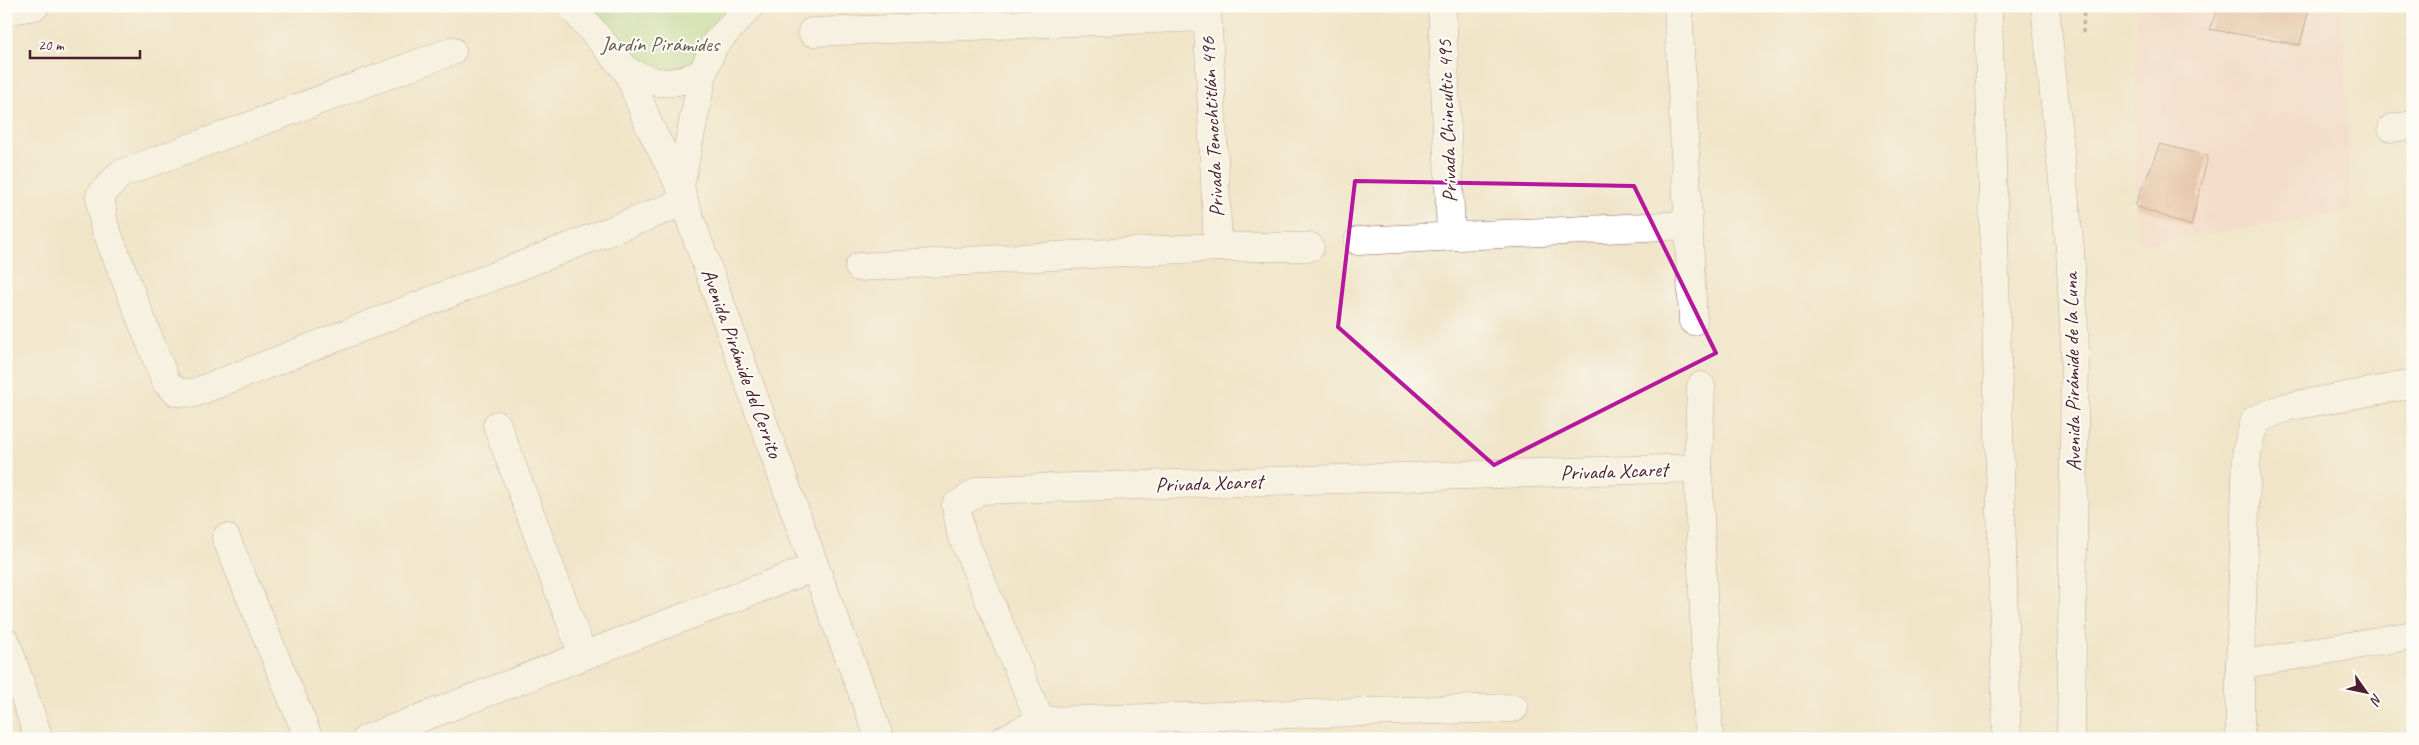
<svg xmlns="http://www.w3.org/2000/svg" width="2419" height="745" viewBox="0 0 2419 745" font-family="Caveat,sans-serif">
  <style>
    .built { fill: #f7d0ca }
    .garden { fill: #a8dc8c; stroke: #797e5c }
    .building { fill: #da997f }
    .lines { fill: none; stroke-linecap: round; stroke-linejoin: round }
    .minor-casing { stroke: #846462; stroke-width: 29 }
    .path { stroke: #846462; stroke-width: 3; stroke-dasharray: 4 4; stroke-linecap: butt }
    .minor { stroke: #fff; stroke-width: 28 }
    .marked { fill: none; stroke: #b5179e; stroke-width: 4; stroke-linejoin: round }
    .labels { text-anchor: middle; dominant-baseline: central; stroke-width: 4; stroke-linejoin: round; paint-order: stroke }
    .park-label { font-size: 21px; fill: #665848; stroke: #fdfcf7 }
    .street-label { font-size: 21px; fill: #4a1f2b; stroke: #fdfcf7 }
  </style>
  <rect width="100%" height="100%" fill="#fdfcf7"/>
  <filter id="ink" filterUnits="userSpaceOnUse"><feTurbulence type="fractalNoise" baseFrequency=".02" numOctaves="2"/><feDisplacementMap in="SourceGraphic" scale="10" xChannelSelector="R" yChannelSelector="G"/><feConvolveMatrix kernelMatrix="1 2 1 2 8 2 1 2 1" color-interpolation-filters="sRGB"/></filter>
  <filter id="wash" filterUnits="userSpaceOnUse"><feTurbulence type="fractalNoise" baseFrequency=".0096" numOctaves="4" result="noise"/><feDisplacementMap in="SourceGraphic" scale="20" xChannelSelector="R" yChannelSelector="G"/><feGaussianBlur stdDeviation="1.12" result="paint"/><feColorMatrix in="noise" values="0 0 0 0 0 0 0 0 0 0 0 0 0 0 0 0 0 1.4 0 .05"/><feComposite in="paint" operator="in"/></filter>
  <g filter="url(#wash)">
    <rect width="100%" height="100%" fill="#f0e5c9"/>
    <path class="built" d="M2136,6H2343L2351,212L2139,244L2136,214Z"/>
    <path class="garden" d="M571,6H750L703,73L655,84Z"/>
    <g id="blocks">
      <g class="building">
        <path d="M2220,6H2292L2309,9L2300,45L2209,29Z"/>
        <path d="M2160,144L2208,156L2191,226L2135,206Z"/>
      </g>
    </g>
  </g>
  <g filter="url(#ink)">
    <use href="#blocks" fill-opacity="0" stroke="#846462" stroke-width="1"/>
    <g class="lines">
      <g class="minor-casing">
        <g id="minor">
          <path d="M571,6L628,72L649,125L680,186L684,202L815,567L880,739"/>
          <path d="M1207,6L1218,247"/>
          <path d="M1442,6L1451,235"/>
          <path d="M1678,6L1693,321"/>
          <path d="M1988,6L2007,739"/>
          <path d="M2045,6L2070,250L2075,349L2071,739"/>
          <path d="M6,11L35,6"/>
          <path d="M812,32L1207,17"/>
          <path d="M452,51L120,174L100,196L104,225L166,382L177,392L194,393L684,202"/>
          <path d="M628,72C661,86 669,86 703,73"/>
          <path d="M2392,128L2413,125"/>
          <path d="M680,186L703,73L714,45L750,6"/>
          <path d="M1358,241L1687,225"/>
          <path d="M859,267L1218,247H1310"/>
          <path d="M1701,386L1698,468L1709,739"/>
          <path d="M497,425L583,655"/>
          <path d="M226,538L309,739"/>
          <path d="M6,642L39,739"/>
          <path d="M2240,665L2413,635"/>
          <path d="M1040,721L961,533L956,506L980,490L1698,468"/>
          <path d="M366,739L815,567"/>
          <path d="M1005,739L1040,721L1514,708"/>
          <path d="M2240,739V665L2247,449L2255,420L2286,407L2413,384"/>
        </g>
      </g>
      <path class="path" d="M2083,33L2084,6"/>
      <use href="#minor" class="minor"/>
    </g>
  </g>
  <path d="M0 0H2419V745H0ZM1355,181L1634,186L1716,353L1494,465L1338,327Z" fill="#f0e5c9" fill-opacity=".55" fill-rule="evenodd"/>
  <path class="marked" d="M1355,181L1634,186L1716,353L1494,465L1338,327Z"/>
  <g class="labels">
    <g class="park-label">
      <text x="660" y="44">Jardín Pirámides</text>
    </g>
    <g class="street-label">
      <text transform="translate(1447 121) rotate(-92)">Privada Chincultic 495</text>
      <text transform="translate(1212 127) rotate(-93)">Privada Tenochtitlán 496</text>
      <text transform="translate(742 363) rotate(70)">Avenida Pirámide del Cerrito</text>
      <text transform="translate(2072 372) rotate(-91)">Avenida Pirámide de la Luna</text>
      <text transform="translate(1614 471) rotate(-2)">Privada Xcaret</text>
      <text transform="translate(1209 483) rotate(-2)">Privada Xcaret</text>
    </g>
  </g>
  <rect width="2419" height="745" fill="none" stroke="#fdfcf7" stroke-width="25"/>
  <g transform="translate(2366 692) rotate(123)" stroke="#fdfcf7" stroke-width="4" paint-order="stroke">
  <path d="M0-4L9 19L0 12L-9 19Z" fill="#4a1f2b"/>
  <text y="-8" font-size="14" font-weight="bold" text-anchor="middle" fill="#4a1f2b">N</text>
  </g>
  <path d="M30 50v8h110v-8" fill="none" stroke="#4a1f2b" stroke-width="2.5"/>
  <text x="38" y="50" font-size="15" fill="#4a1f2b" stroke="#fdfcf7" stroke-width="4" paint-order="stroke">20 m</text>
</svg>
